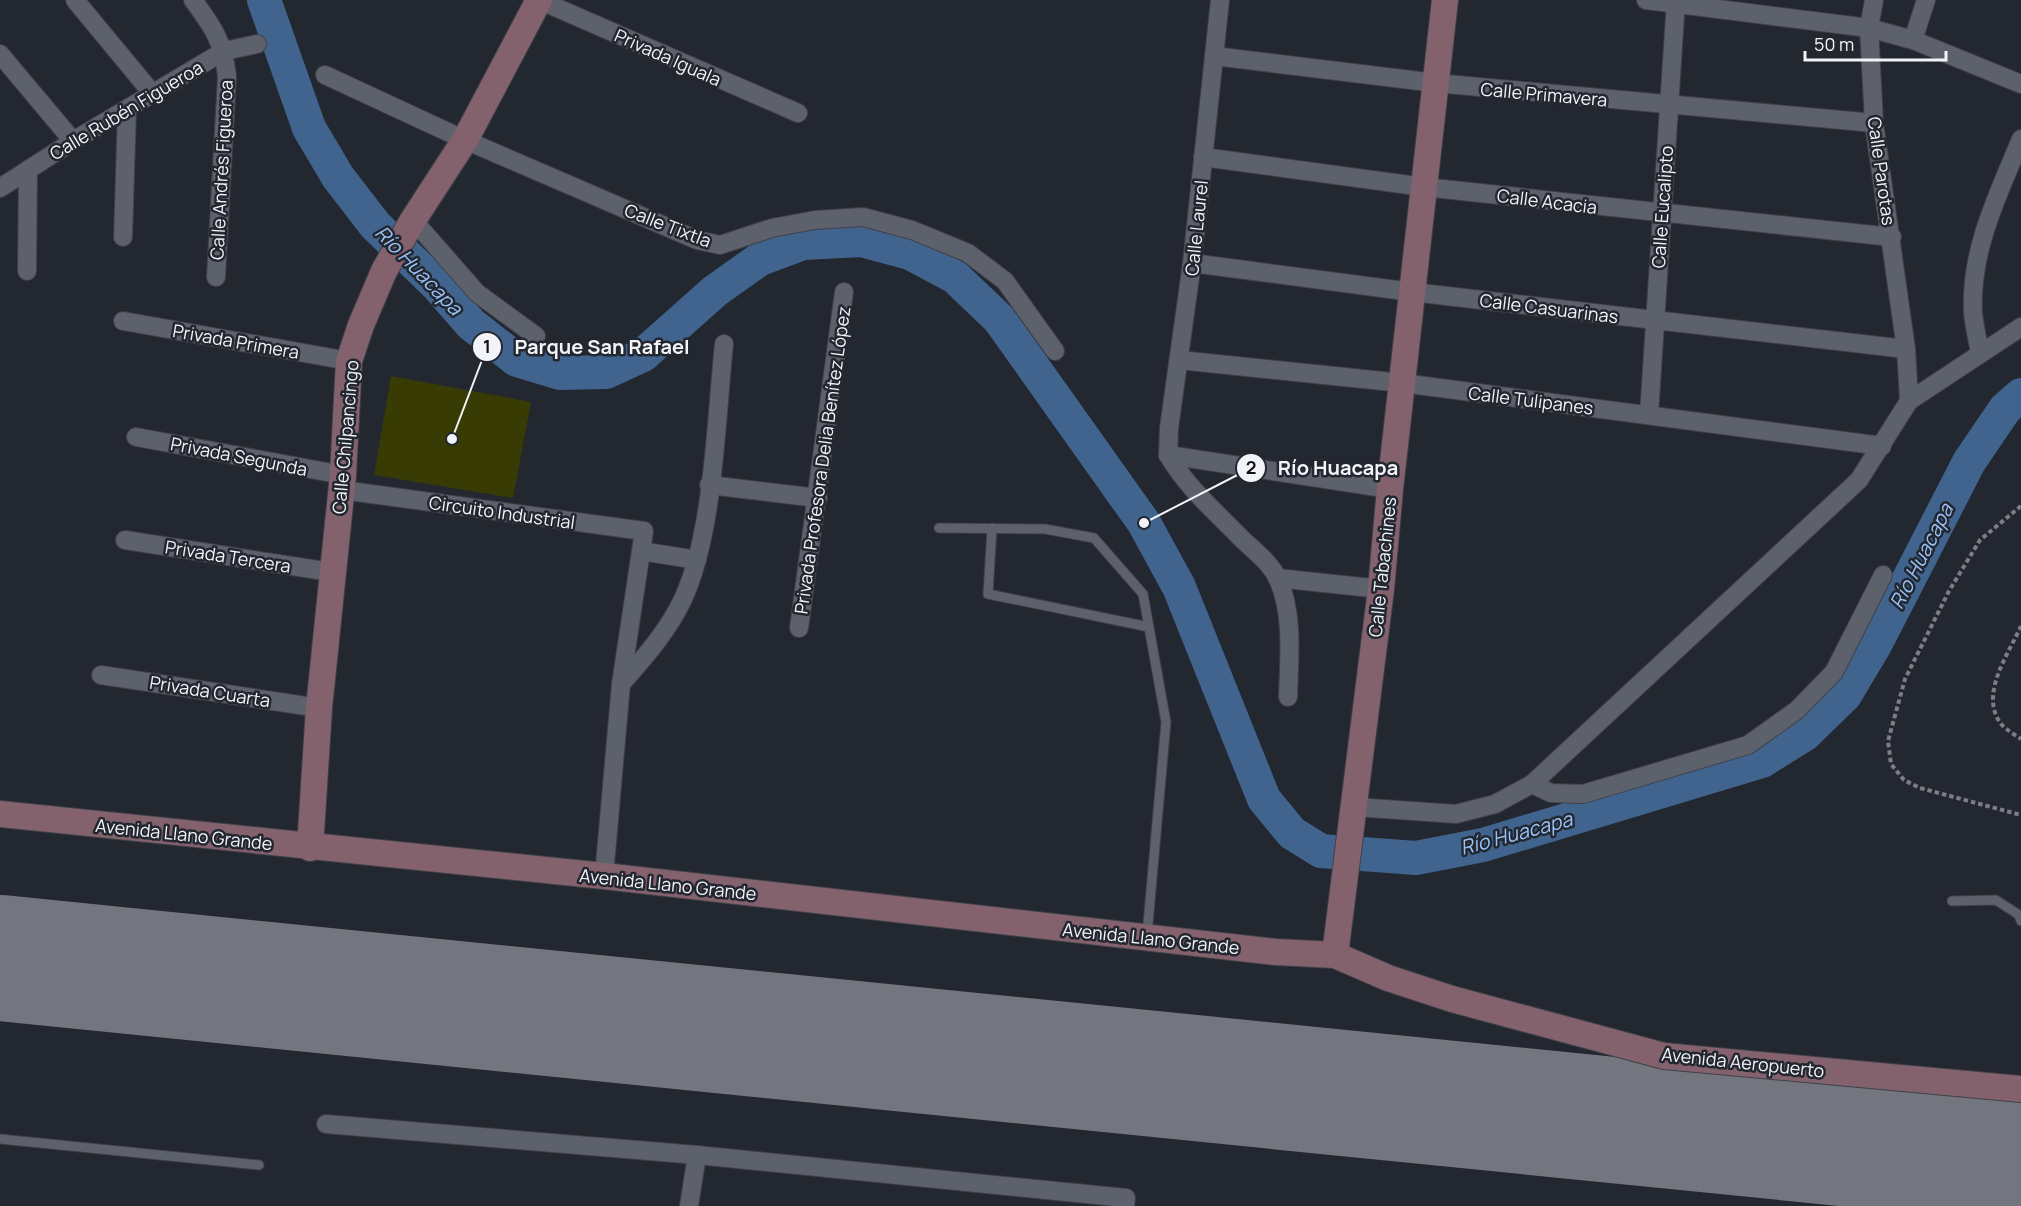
<svg xmlns="http://www.w3.org/2000/svg" width="2021" height="1206" viewBox="0 0 2021 1206" font-family="Manrope,sans-serif">
  <style>
    .green { fill: #383c04 }
    .lines { fill: none; stroke-linecap: round; stroke-linejoin: round }
    .river { stroke: #41648e; stroke-width: 34 }
    .runway { stroke: #73767e; stroke-width: 126 }
    .lane-casing { stroke: #3f4149; stroke-width: 11 }
    .street-casing { stroke: #3f4149; stroke-width: 20 }
    .secondary-casing { stroke: #3f4149; stroke-width: 28 }
    .path { stroke: #7b7e86; stroke-width: 4; stroke-dasharray: 4.5 3; stroke-linecap: butt }
    .lane { stroke: #5d616b; stroke-width: 9 }
    .street { stroke: #5d616b; stroke-width: 18 }
    .secondary { stroke: #83626d; stroke-width: 26 }
    .labels { text-anchor: middle; dominant-baseline: central; stroke-width: 5; stroke-linejoin: round; paint-order: stroke }
    .street-label { font-size: 18px; fill: #f2f4fa; stroke: #232730 }
    .water-label { font-size: 20px; font-style: italic; fill: #99c3f8; stroke: #232730 }
    .leader { fill: none; stroke: #f2f4fa; stroke-width: 2 }
    .callout-dot { fill: #f2f4fa; stroke: #232730; stroke-width: 2 }
    .mark-label { font-size: 18px; text-anchor: middle; font-weight: bold; fill: #111 }
    .callout-label { font-size: 20px; text-anchor: middle; font-weight: bold; fill: #f2f4fa; stroke: #232730; stroke-width: 5; stroke-linejoin: round; paint-order: stroke }
  </style>
  <rect width="100%" height="100%" fill="#232730"/>
  <path class="green" d="M391,376L531,402L513,498L374,475Z"/>
  <g class="lines">
    <path class="river" d="M264,0L309,128L338,177L375,225L438,286L471,324L517,360L560,373L606,372L643,355L715,291L760,259L803,243L862,240L910,253L955,277L999,319L1144,523L1179,587L1264,799L1292,833L1321,851L1416,858L1483,845L1762,761L1805,734L1845,695L1876,643L1969,462L2005,409L2021,395"/>
    <path class="runway" d="M0,958L2021,1161"/>
    <g class="lane-casing">
      <g id="lane">
        <path d="M939,528L1045,529L1094,538L1143,594L1166,722L1147,935"/>
        <path d="M992,528L988,594L1149,627"/>
        <path d="M1952,901L1996,900L2019,915L2021,921"/>
        <path d="M0,1139L259,1165"/>
      </g>
    </g>
    <g class="street-casing">
      <g id="street">
        <path d="M75,0L152,93"/>
        <path d="M193,0C213,27 223,41 227,76L216,277"/>
        <path d="M539,0L798,113"/>
        <path d="M1646,0L1869,28L1913,40L2021,84"/>
        <path d="M1874,0L1869,28L1874,123L1906,349L1909,401"/>
        <path d="M1913,40L1926,0"/>
        <path d="M0,54L73,141"/>
        <path d="M1214,56L1436,83L1874,123"/>
        <path d="M325,75L465,140L697,240L720,245L772,228L815,220L863,217L912,230L968,253L1005,281L1055,351"/>
        <path d="M1203,157L1424,187L1892,237"/>
        <path d="M0,188L73,141L224,51L257,44"/>
        <path d="M413,220L477,293L536,336"/>
        <path d="M123,237L127,110"/>
        <path d="M1192,263L1412,292L1906,349"/>
        <path d="M27,271L28,170"/>
        <path d="M123,321L349,361"/>
        <path d="M1980,354C1978,340 1974,326 1973,312C1970,250 1998,195 2021,139"/>
        <path d="M1179,360L1402,383L1882,446"/>
        <path d="M1649,415L1676,0"/>
        <path d="M136,437L343,475"/>
        <path d="M1168,455L1169,428L1192,263L1220,0"/>
        <path d="M1168,455C1188,489 1217,513 1244,541C1256,552 1271,564 1278,579C1294,614 1289,660 1288,697"/>
        <path d="M1168,455L1390,489"/>
        <path d="M709,485L818,498"/>
        <path d="M342,490L644,531L621,684L604,876"/>
        <path d="M125,540L331,572"/>
        <path d="M641,551L697,560"/>
        <path d="M1277,578L1381,589"/>
        <path d="M799,628L844,292"/>
        <path d="M101,675L319,708"/>
        <path d="M621,684C644,658 668,631 683,599C714,532 716,419 724,344"/>
        <path d="M1532,784L1551,793L1583,794L1748,745L1797,710L1834,672L1883,575"/>
        <path d="M1355,807L1456,814L1495,804L1532,784L1859,480L1909,401L2021,327"/>
        <path d="M326,1124L697,1155L1126,1198L1125,1206"/>
        <path d="M689,1206L697,1155"/>
      </g>
    </g>
    <g class="secondary-casing">
      <g id="secondary">
        <path d="M0,814L604,876L1276,952L1335,955L1388,978L1452,999L1664,1056L2021,1089"/>
        <path d="M310,848L319,708L343,475L349,361L361,325L384,271L413,220L465,140L539,0"/>
        <path d="M1335,955L1381,589L1390,489L1445,0"/>
      </g>
    </g>
    <g class="path">
      <path d="M2021,506L1980,540L1949,591L1905,679L1888,741L1891,764L1904,780L1920,788L2021,815"/>
      <path d="M2021,626C2008,655 1978,696 2002,725C2007,730 2015,735 2021,739"/>
    </g>
    <use href="#lane" class="lane"/>
    <use href="#street" class="street"/>
    <use href="#secondary" class="secondary"/>
  </g>
  <g class="labels">
    <g class="street-label">
      <text transform="translate(668 57) rotate(24)">Privada Iguala</text>
      <text transform="translate(1544 94) rotate(5)">Calle Primavera</text>
      <text transform="translate(126 110) rotate(-31)">Calle Rubén Figueroa</text>
      <text transform="translate(221 170) rotate(-87)">Calle Andrés Figueroa</text>
      <text transform="translate(1882 171) rotate(82)">Calle Parotas</text>
      <text transform="translate(1547 201) rotate(7)">Calle Acacia</text>
      <text transform="translate(1662 207) rotate(-86)">Calle Eucalipto</text>
      <text transform="translate(668 225) rotate(21)">Calle Tixtla</text>
      <text transform="translate(1196 228) rotate(-84)">Calle Laurel</text>
      <text transform="translate(1549 308) rotate(7)">Calle Casuarinas</text>
      <text transform="translate(236 341) rotate(10)">Privada Primera</text>
      <text transform="translate(1531 400) rotate(7)">Calle Tulipanes</text>
      <text transform="translate(345 437) rotate(-85)">Calle Chilpancingo</text>
      <text transform="translate(239 456) rotate(11)">Privada Segunda</text>
      <text transform="translate(822 460) rotate(-82)">Privada Profesora Delia Benítez López</text>
      <text transform="translate(502 512) rotate(8)">Circuito Industrial</text>
      <text transform="translate(228 556) rotate(9)">Privada Tercera</text>
      <text transform="translate(1382 567) rotate(-84)">Calle Tabachines</text>
      <text transform="translate(210 691) rotate(9)">Privada Cuarta</text>
      <text transform="translate(184 834) rotate(6)">Avenida Llano Grande</text>
      <text transform="translate(668 884) rotate(6)">Avenida Llano Grande</text>
      <text transform="translate(1151 938) rotate(6)">Avenida Llano Grande</text>
      <text transform="translate(1743 1062) rotate(6)">Avenida Aeropuerto</text>
    </g>
    <g class="water-label">
      <text transform="translate(419 270) rotate(46)">Río Huacapa</text>
      <text transform="translate(1921 556) rotate(-63)">Río Huacapa</text>
      <text transform="translate(1516 833) rotate(-15)">Río Huacapa</text>
    </g>
  </g>
  <path class="leader" d="M452 439L487 347M1144 523L1251 468"/>
  <g class="callout-dot">
    <circle cx="452" cy="439" r="6"/>
    <circle cx="1144" cy="523" r="6"/>
    <circle cx="487" cy="347" r="15"/>
    <circle cx="1251" cy="468" r="15"/>
  </g>
  <g class="mark-label">
    <text x="487" y="353">1</text>
    <text x="1251" y="474">2</text>
  </g>
  <g class="callout-label">
    <text x="602" y="354">Parque San Rafael</text>
    <text x="1338" y="475">Río Huacapa</text>
  </g>
  <path d="M1805 51v9h141v-9" fill="none" stroke="#f2f4fa" stroke-width="3"/>
  <text x="1814" y="51" font-size="18" fill="#f2f4fa" stroke="#232730" stroke-width="4.5" paint-order="stroke">50 m</text>
</svg>
